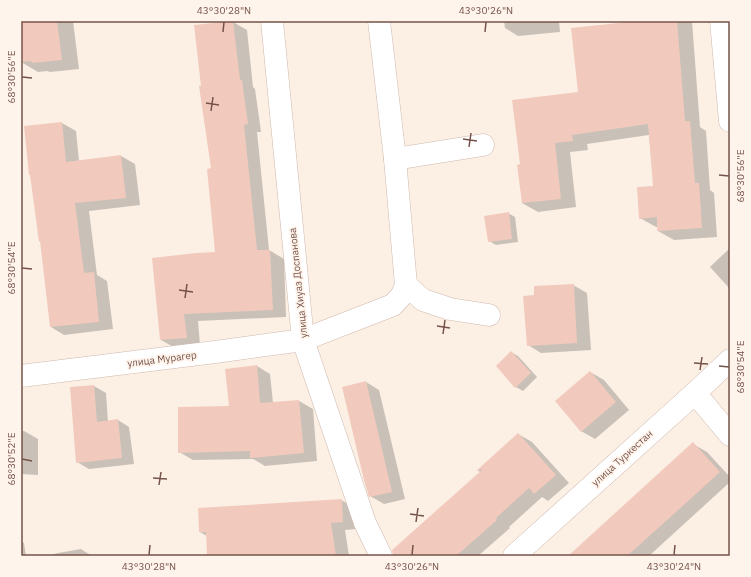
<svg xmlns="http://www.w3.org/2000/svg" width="751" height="577" viewBox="0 0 751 577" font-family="'IBM Plex Sans',sans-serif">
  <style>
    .shadow { fill: #0003 }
    .building { fill: #f2cabd }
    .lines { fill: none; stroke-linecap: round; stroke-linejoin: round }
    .street-casing { stroke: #d0b8ae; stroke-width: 23 }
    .street { stroke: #fff; stroke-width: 22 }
    .ticks { fill: none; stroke: #75534a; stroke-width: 1.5 }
    .labels { text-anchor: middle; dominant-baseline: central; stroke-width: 3.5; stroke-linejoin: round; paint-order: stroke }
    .street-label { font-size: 10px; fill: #75534a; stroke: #fff4eb }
    .neatline { fill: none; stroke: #75534a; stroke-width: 1.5 }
    .ticks-label { font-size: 10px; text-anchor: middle; fill: #75534a }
  </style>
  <rect width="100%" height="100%" fill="#fcf0e5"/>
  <g class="shadow">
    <path d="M21,21H73L79,69L50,72L47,71L38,72L21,62Z"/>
    <path d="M504,21H559L560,32L518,36L505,28Z"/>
    <path d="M640,21H692L700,127L706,131L710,190L714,193L717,237L674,240L658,231V227H656L640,218L654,187L649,135L587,144L588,150L570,152L576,207L538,212L522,203L521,165L579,93Z"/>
    <path d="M233,22L247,30L253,87L255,89L261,132H257L269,250L284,259L286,317L198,321L200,345L175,348L161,340L216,253L212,169L202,86Z"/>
    <path d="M62,123L76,131L79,161L121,156L135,164L140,205L89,211L97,275L107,281L113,329L64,335L51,327L41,242L40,241L25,127Z"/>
    <path d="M508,213L515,217L518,242L496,245L489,241Z"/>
    <path d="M730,248V289L710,267Z"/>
    <path d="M573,285L587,293L591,350L541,353L528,345L535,296Z"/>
    <path d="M511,352L518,356L537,377L523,391L516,387Z"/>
    <path d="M257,366L270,374L273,403L299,401L313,409L317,461L265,466L253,459L193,460L179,452L230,407Z"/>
    <path d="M590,372L604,380L629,410L595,439L581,431Z"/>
    <path d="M366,382L379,390L405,499L384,504L370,496Z"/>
    <path d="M94,386L106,393L108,422L118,420L129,427L134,464L89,469L77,462L71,388Z"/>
    <path d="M21,431H24L38,439V475L21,474Z"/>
    <path d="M518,434L532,442L569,483L548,501L542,497L509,527L510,528L478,556H401L481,472L478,471Z"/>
    <path d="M693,444L707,452L730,477V482L649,556H570Z"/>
    <path d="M341,500L355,508L356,529L345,530L349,556H282L214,540L200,532Z"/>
    <path d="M21,541L24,543L26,556H21Z"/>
    <path d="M81,549L92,556H47L58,553Z"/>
  </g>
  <g class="building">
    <path d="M21,21H57L62,60L32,63L31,61L21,62Z"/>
    <path d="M233,21L240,80H242L248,124L244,125L257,250H270L273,310L184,314L187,338L160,340L152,258L196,253L215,252L207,169L211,168L199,86H201L194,25Z"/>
    <path d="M637,21H677L685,121H690L695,183H699L702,228L657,231V217L639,219L637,187L653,186L648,124L572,135L573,141L555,143L561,199L522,203L517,165L520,164L512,100L578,92L571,28Z"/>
    <path d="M62,122L66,162L121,155L126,198L75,203L84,273L94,272L99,322L50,327L40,241L39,242L30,175H29L24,126Z"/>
    <path d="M509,212L512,239L488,242L484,216Z"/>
    <path d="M574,284L577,343L527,346L523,296L534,295V286Z"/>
    <path d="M511,351L531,373L515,388L496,366Z"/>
    <path d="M257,365L260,403L299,400L304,453L250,458V451L178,453V407L229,406L225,369Z"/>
    <path d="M590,371L616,402L581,432L555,401Z"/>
    <path d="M366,381L392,492L369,497L364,480L342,387Z"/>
    <path d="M94,385L97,422L118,419L122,458L76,463L70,387Z"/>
    <path d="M518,433L556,475L534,494L529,488L496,518L497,520L456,556H393L392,550L483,469L476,471Z"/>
    <path d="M693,442L720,472L666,521L627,556H568Z"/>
    <path d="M342,499L343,522L331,523L336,556H207L206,532H199L198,508Z"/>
  </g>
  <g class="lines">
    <g class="street-casing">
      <g id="street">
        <path d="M272,21L303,340L365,523L381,556"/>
        <path d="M721,21L730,121"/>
        <path d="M395,159L483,145"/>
        <path d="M406,285L423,300L450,309L489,315"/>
        <path d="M21,376L215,352L303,340L393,305L402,295L406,285L395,159L379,21"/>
        <path d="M695,393L730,435"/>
        <path d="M514,556L695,393L730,360"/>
      </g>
    </g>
    <use href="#street" class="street"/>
  </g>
  <path class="ticks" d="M223,32L224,22M485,32L486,22M22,77L32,78M206,103L219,105M211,111L213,97M463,139L477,141M469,147L471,133M719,175L729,176M22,268L32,269M179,290L193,292M185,298L187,284M437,326L450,328M443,334L445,320M694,363L708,364M719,366L729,367M700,370L702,357M22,459L32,461M153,478L167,479M159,485L161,472M410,514L424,516M416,522L418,508M149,555L150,545M412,555L413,545M674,555L675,545"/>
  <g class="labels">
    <g class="street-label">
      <text transform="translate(298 283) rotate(-96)">улица Хиуаз Доспанова</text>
      <text transform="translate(162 359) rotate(-7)">улица Мурагер</text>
      <text transform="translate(622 458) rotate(-42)">улица Туркестан</text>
    </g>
  </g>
  <rect width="751" height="577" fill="none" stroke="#fff4eb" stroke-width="44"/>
  <rect x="22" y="22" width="707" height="533" class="neatline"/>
  <g class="ticks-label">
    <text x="224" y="14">43°30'28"N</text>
    <text x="486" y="14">43°30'26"N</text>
    <text transform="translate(11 77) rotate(-90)" y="4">68°30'56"E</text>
    <text transform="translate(740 176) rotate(-90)" y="4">68°30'56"E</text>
    <text transform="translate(11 268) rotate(-90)" y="4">68°30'54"E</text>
    <text transform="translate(740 367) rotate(-90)" y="4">68°30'54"E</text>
    <text transform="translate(11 459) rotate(-90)" y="4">68°30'52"E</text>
    <text x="149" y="570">43°30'28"N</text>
    <text x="412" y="570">43°30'26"N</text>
    <text x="674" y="570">43°30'24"N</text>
  </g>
</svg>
